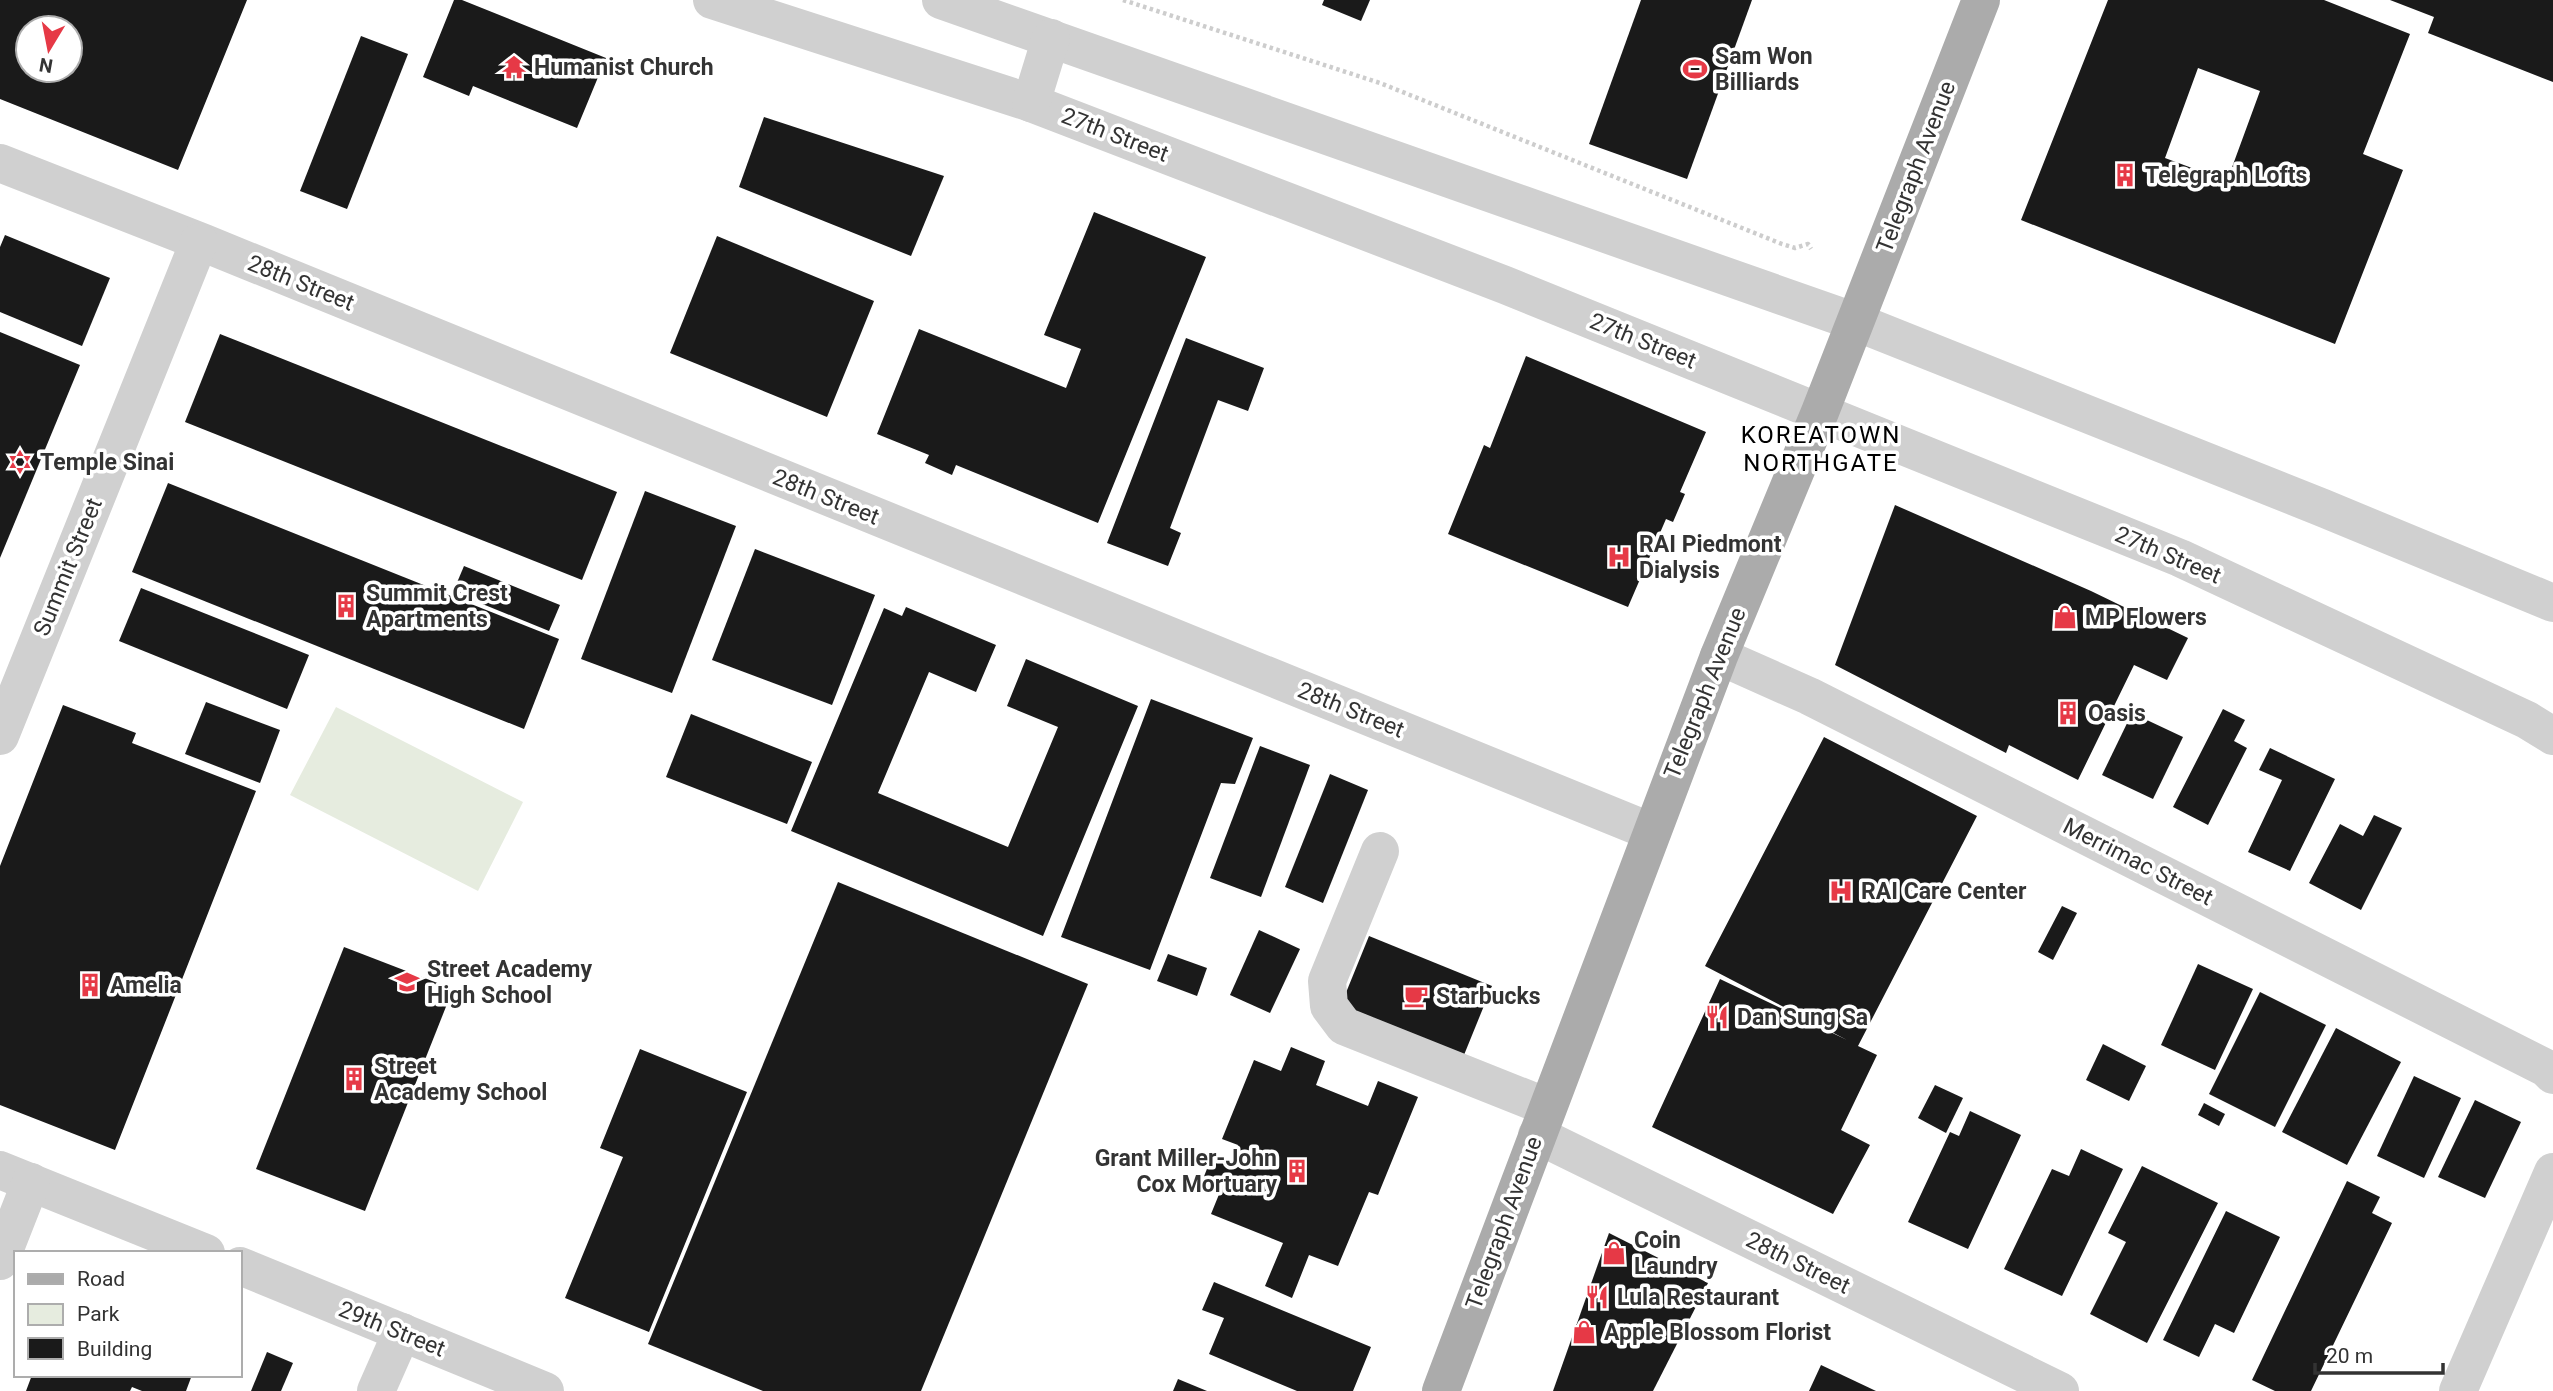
<svg xmlns="http://www.w3.org/2000/svg" width="2553" height="1391" viewBox="0 0 2553 1391" font-family="Roboto,sans-serif">
  <style>
    .green { fill: #e6ecdf }
    .building { fill: #1a1a1a; fill-rule: evenodd }
    .lines { fill: none; stroke-linecap: round; stroke-linejoin: round }
    .path { stroke: #cdcdcd; stroke-width: 4.5; stroke-dasharray: 3.5 3.5; stroke-linecap: butt }
    .minor { stroke: #d0d0d0; stroke-width: 38 }
    .major { stroke: #ababab; stroke-width: 38 }
    .labels { text-anchor: middle; dominant-baseline: central; stroke-width: 7; stroke-linejoin: round; paint-order: stroke }
    .poi-label { font-size: 23px; font-weight: bold; fill: #333; stroke: #fff; text-anchor: start }
    .street-label { font-size: 23px; fill: #333; stroke: #fff }
    .neighbourhood-label { font-size: 24px; letter-spacing: 2px; fill: #000; stroke: #fff }
  </style>
  <rect width="100%" height="100%" fill="#fff"/>
  <path class="green" d="M336,707L523,802L478,891L290,795Z"/>
  <g class="building">
    <path d="M0,0H247L178,170L0,99ZM28,28H70V70H28Z"/>
    <path d="M454,0H462L606,58L577,128L473,86L469,96L423,77Z"/>
    <path d="M1324,0H1370L1361,21L1322,5Z"/>
    <path d="M1641,0H1752L1687,179L1589,144Z"/>
    <path d="M2108,0H2324L2410,34L2363,154L2403,170L2335,344L2021,220ZM2198,68L2260,91L2227,181L2165,158Z"/>
    <path d="M2390,0H2553V82L2428,33L2434,17Z"/>
    <path d="M361,36L408,54L347,209L300,191Z"/>
    <path d="M764,117L944,176L911,256L739,187Z"/>
    <path d="M1094,212L1206,257L1098,523L956,465L952,475L925,463L929,455L877,434L919,329L1066,388L1081,349L1044,335Z"/>
    <path d="M5,235L110,278L82,346L0,312V247Z"/>
    <path d="M717,236L874,301L827,417L670,353Z"/>
    <path d="M0,332L80,365L0,558Z"/>
    <path d="M220,334L617,492L582,580L185,422Z"/>
    <path d="M1186,338L1264,368L1248,411L1218,400L1170,528L1181,533L1168,566L1107,543Z"/>
    <path d="M1526,356L1706,432L1680,492L1685,494L1673,522L1666,519L1628,607L1448,534L1484,445L1490,448Z"/>
    <path d="M168,483L559,639L524,729L132,572Z"/>
    <path d="M645,491L736,526L672,693L581,659Z"/>
    <path d="M1895,505L2091,591L2188,638L2167,680L2134,665L2078,780L2009,745L2006,753L1835,665Z"/>
    <path d="M755,549L875,595L832,705L712,660Z"/>
    <path d="M464,566L560,605L549,631L453,592Z"/>
    <path d="M141,588L309,655L287,709L119,641Z"/>
    <path d="M906,607L996,645L976,692L929,672L878,793L1008,847L1058,727L1007,706L1026,659L1138,706L1043,936L791,831L884,608L902,616Z"/>
    <path d="M1151,699L1253,738L1235,784L1221,783L1150,970L1061,937Z"/>
    <path d="M206,702L280,730L260,783L185,754Z"/>
    <path d="M63,705L136,733L132,743L256,791L115,1150L0,1105V866Z"/>
    <path d="M2223,709L2245,720L2234,741L2247,748L2208,825L2173,807Z"/>
    <path d="M2132,713L2183,737L2153,799L2102,775Z"/>
    <path d="M691,714L812,762L787,824L666,777Z"/>
    <path d="M1824,737L1977,816L1858,1046L1877,1055L1841,1130L1870,1145L1833,1214L1652,1127L1720,979L1847,1040L1705,966Z"/>
    <path d="M1260,746L1310,765L1261,897L1210,878Z"/>
    <path d="M2270,748L2335,779L2290,871L2248,852L2282,780L2259,770Z"/>
    <path d="M1330,774L1368,790L1323,903L1285,887Z"/>
    <path d="M2374,815L2402,828L2361,910L2309,883L2340,824L2363,836Z"/>
    <path d="M838,882L1088,984L921,1391H763L648,1344Z"/>
    <path d="M2062,906L2077,913L2053,960L2038,952Z"/>
    <path d="M1259,930L1300,949L1270,1013L1230,995Z"/>
    <path d="M1369,936L1492,986L1464,1055L1341,1005Z"/>
    <path d="M344,947L453,989L365,1211L256,1169Z"/>
    <path d="M1168,954L1207,968L1197,996L1157,981Z"/>
    <path d="M2198,964L2253,989L2215,1070L2161,1045Z"/>
    <path d="M2260,992L2326,1025L2275,1127L2209,1094Z"/>
    <path d="M2336,1028L2401,1062L2347,1165L2282,1132Z"/>
    <path d="M2103,1044L2146,1066L2129,1101L2086,1080Z"/>
    <path d="M1291,1047L1325,1061L1316,1085L1368,1106L1378,1081L1418,1097L1378,1195L1369,1192L1338,1266L1309,1255L1292,1298L1265,1286L1283,1243L1211,1214L1222,1187L1203,1179L1212,1156L1231,1163L1238,1145L1222,1139L1254,1060L1281,1071Z"/>
    <path d="M640,1049L747,1092L649,1332L565,1298L623,1157L600,1148Z"/>
    <path d="M2414,1076L2461,1098L2424,1178L2377,1156Z"/>
    <path d="M1935,1085L1963,1098L1946,1133L1918,1118Z"/>
    <path d="M2475,1100L2521,1122L2485,1198L2438,1177Z"/>
    <path d="M2204,1103L2225,1114L2219,1126L2198,1115Z"/>
    <path d="M1970,1111L2021,1135L1968,1249L1908,1222L1950,1132L1959,1136Z"/>
    <path d="M2081,1149L2123,1169L2062,1296L2004,1269L2052,1169L2069,1176Z"/>
    <path d="M2142,1166L2218,1203L2147,1343L2090,1314L2126,1242L2108,1233Z"/>
    <path d="M2347,1181L2380,1197L2372,1213L2392,1223L2311,1391H2275L2252,1380Z"/>
    <path d="M2226,1211L2280,1237L2234,1333L2215,1324L2199,1357L2163,1340Z"/>
    <path d="M1609,1233L1708,1283L1653,1391H1553Z"/>
    <path d="M1214,1282L1371,1347L1353,1391H1297L1209,1354L1224,1318L1202,1310Z"/>
    <path d="M267,1352L293,1363L281,1391H251Z"/>
    <path d="M1821,1365L1876,1391H1809Z"/>
    <path d="M32,1375H192L186,1391H142L132,1387L130,1391H26Z"/>
    <path d="M1178,1379L1207,1391H1173Z"/>
  </g>
  <g class="lines">
    <path class="path" d="M1123,0L1380,83L1782,244L1795,248L1808,244L1811,249"/>
    <g class="minor">
      <path d="M712,0L1031,103L1505,285L2180,558L2527,720L2553,736"/>
      <path d="M941,0L1856,322L2323,508L2553,603"/>
      <path d="M1031,103L1051,38"/>
      <path d="M0,163L204,243L1652,832"/>
      <path d="M1719,656L1809,696L2546,1068L2553,1075"/>
      <path d="M0,736L199,242"/>
      <path d="M1380,851L1327,981L1329,1006L1344,1026L1547,1107"/>
      <path d="M1537,1135L2060,1391"/>
      <path d="M0,1170L206,1253"/>
      <path d="M0,1261L31,1182"/>
      <path d="M240,1266L545,1391"/>
      <path d="M376,1391L402,1332"/>
      <path d="M2458,1391L2553,1172"/>
    </g>
    <path class="major" d="M1441,1391L1719,656L1820,412L1981,0"/>
  </g>
  <defs>
    <g id="temple-bare" transform="scale(1.89)"><path d="M0-6L5-2H3V0L6.5 2.5H4V6H1.5V3h-3V6H-4V2.5H-6.5L-3 0V-2H-5Z" fill="#e63946" stroke="#fff" stroke-width="2.5" paint-order="stroke"/></g>
    <g id="stadium-bare" transform="scale(1.89)"><path d="M0-5a6.5 5 0 1 0 0 10a6.5 5 0 1 0 0-10ZM-3.5-1.8h7v3.6h-7Z" fill="#e63946" stroke="#fff" stroke-width="2.5" paint-order="stroke"/></g>
    <g id="building-bare" transform="scale(1.89)"><path d="M-4-6H4V6H1V3H-1V6H-4ZM-2.5-4.3h1.7v1.8h-1.7ZM.8-4.3h1.7v1.8H.8ZM-2.5-1h1.7V.8h-1.7ZM.8-1h1.7V.8H.8Z" fill="#e63946" stroke="#fff" stroke-width="2.5" paint-order="stroke"/></g>
    <g id="synagogue-bare" transform="scale(1.89)"><path d="M0-6.5L5.6 3.2H-5.6ZM0 6.5L5.6-3.2H-5.6Z" fill="#e63946" stroke="#fff" stroke-width="2.5" paint-order="stroke"/></g>
    <g id="hospital-bare" transform="scale(1.89)"><path d="M-5-5h3v3.5h4V-5h3V5h-3V1.5h-4V5h-3Z" fill="#e63946" stroke="#fff" stroke-width="2.5" paint-order="stroke"/></g>
    <g id="shop-bare" transform="scale(1.89)"><path d="M-5-2.5h2.3a2.7 3.5 0 0 1 5.4 0H5L5.5 6h-11ZM-1.5-2.5h3a1.5 2.3 0 0 0-3 0Z" fill="#e63946" stroke="#fff" stroke-width="2.5" paint-order="stroke"/></g>
    <g id="school-bare" transform="scale(1.89)"><path d="M0-5L7-2L0 1L-7-2ZM-4 1L0 2.5L4 1V4Q0 6-4 4Z" fill="#e63946" stroke="#fff" stroke-width="2.5" paint-order="stroke"/></g>
    <g id="cafe-bare" transform="scale(1.89)"><path d="M-5.5-4.5H6V0H3Q3 3.5 0 3.5H-2.5Q-5.5 3.5-5.5 0ZM3-3.2v2h1.7v-2ZM-6 4.5H4V6H-6Z" fill="#e63946" stroke="#fff" stroke-width="2.5" paint-order="stroke"/></g>
    <g id="restaurant-bare" transform="scale(1.89)"><path d="M-5-6h1v4h1v-4h1v4h1v-4h1v5L-1.5 .5V6h-2V.5L-5-1ZM5-6V6H3V1.5H1.5Q1.5-4 5-6Z" fill="#e63946" stroke="#fff" stroke-width="2.5" paint-order="stroke"/></g>
  </defs>
  <g fill-rule="evenodd">
    <use href="#temple-bare" x="514" y="67"/>
    <use href="#stadium-bare" x="1695" y="69"/>
    <use href="#building-bare" x="2125" y="175"/>
    <use href="#synagogue-bare" x="20" y="462"/>
    <use href="#hospital-bare" x="1619" y="557"/>
    <use href="#building-bare" x="346" y="606"/>
    <use href="#shop-bare" x="2065" y="617"/>
    <use href="#building-bare" x="2068" y="713"/>
    <use href="#hospital-bare" x="1841" y="891"/>
    <use href="#school-bare" x="407" y="982"/>
    <use href="#building-bare" x="90" y="985"/>
    <use href="#cafe-bare" x="1416" y="996"/>
    <use href="#restaurant-bare" x="1717" y="1017"/>
    <use href="#building-bare" x="354" y="1079"/>
    <use href="#building-bare" x="1297" y="1171"/>
    <use href="#shop-bare" x="1614" y="1253"/>
    <use href="#restaurant-bare" x="1597" y="1297"/>
    <use href="#shop-bare" x="1584" y="1332"/>
  </g>
  <g class="labels">
    <g class="poi-label">
      <text x="1715" y="56">Sam Won<tspan x="1715" dy="26">Billiards</tspan></text>
      <text x="534" y="67">Humanist Church</text>
      <text x="2145" y="175">Telegraph Lofts</text>
      <text x="40" y="462">Temple Sinai</text>
      <text x="1639" y="544">RAI Piedmont<tspan x="1639" dy="26">Dialysis</tspan></text>
      <text x="366" y="593">Summit Crest<tspan x="366" dy="26">Apartments</tspan></text>
      <text x="2085" y="617">MP Flowers</text>
      <text x="2088" y="713">Oasis</text>
      <text x="1861" y="891">RAI Care Center</text>
      <text x="427" y="969">Street Academy<tspan x="427" dy="26">High School</tspan></text>
      <text x="110" y="985">Amelia</text>
      <text x="1436" y="996">Starbucks</text>
      <text x="1737" y="1017">Dan Sung Sa</text>
      <text x="374" y="1066">Street<tspan x="374" dy="26">Academy School</tspan></text>
      <text x="1277" y="1158" text-anchor="end">Grant Miller-John<tspan x="1277" dy="26">Cox Mortuary</tspan></text>
      <text x="1634" y="1240">Coin<tspan x="1634" dy="26">Laundry</tspan></text>
      <text x="1617" y="1297">Lula Restaurant</text>
      <text x="1604" y="1332">Apple Blossom Florist</text>
    </g>
    <g class="street-label">
      <text transform="translate(1115 135) rotate(21)">27th Street</text>
      <text transform="translate(1916 167) rotate(-69)">Telegraph Avenue</text>
      <text transform="translate(301 283) rotate(22)">28th Street</text>
      <text transform="translate(1643 341) rotate(22)">27th Street</text>
      <text transform="translate(826 497) rotate(22)">28th Street</text>
      <text transform="translate(2168 555) rotate(23)">27th Street</text>
      <text transform="translate(68 567) rotate(-68)">Summit Street</text>
      <text transform="translate(1705 693) rotate(-68)">Telegraph Avenue</text>
      <text transform="translate(1351 710) rotate(22)">28th Street</text>
      <text transform="translate(2138 862) rotate(27)">Merrimac Street</text>
      <text transform="translate(1504 1223) rotate(-70)">Telegraph Avenue</text>
      <text transform="translate(1798 1263) rotate(26)">28th Street</text>
      <text transform="translate(392 1329) rotate(22)">29th Street</text>
    </g>
    <g class="neighbourhood-label">
      <text x="1821" y="435">KOREATOWN<tspan x="1821" dy="28">NORTHGATE</tspan></text>
    </g>
  </g>
  <rect x="14" y="1251" width="228" height="126" fill="#ffffff" stroke="#adadad" stroke-width="2"/>
  <rect x="28" y="1274" width="35" height="10" fill="#ababab" stroke="#adadad" stroke-width="2"/>
  <text x="77" y="1286" font-size="21" fill="#333333">Road</text>
  <rect x="28" y="1304" width="35" height="21" fill="#e6ecdf" stroke="#adadad" stroke-width="2"/>
  <text x="77" y="1321" font-size="21" fill="#333333">Park</text>
  <rect x="28" y="1338" width="35" height="21" fill="#1a1a1a" stroke="#adadad" stroke-width="2"/>
  <text x="77" y="1356" font-size="21" fill="#333333">Building</text>
  <g transform="translate(49 49) rotate(190)"><circle r="33" fill="#ffffff" stroke="#adadad" stroke-width="2"/>
  <path d="M0-5L12 26L0 18L-12 26Z" fill="#e63946"/>
  <text y="-10" font-size="19" font-weight="bold" text-anchor="middle" fill="#333333">N</text>
  </g>
  <path d="M2315 1363v10h128v-10" fill="none" stroke="#333333" stroke-width="3.5"/>
  <text x="2326" y="1363" font-size="21" fill="#333333" stroke="#ffffff" stroke-width="5" paint-order="stroke">20 m</text>
</svg>
